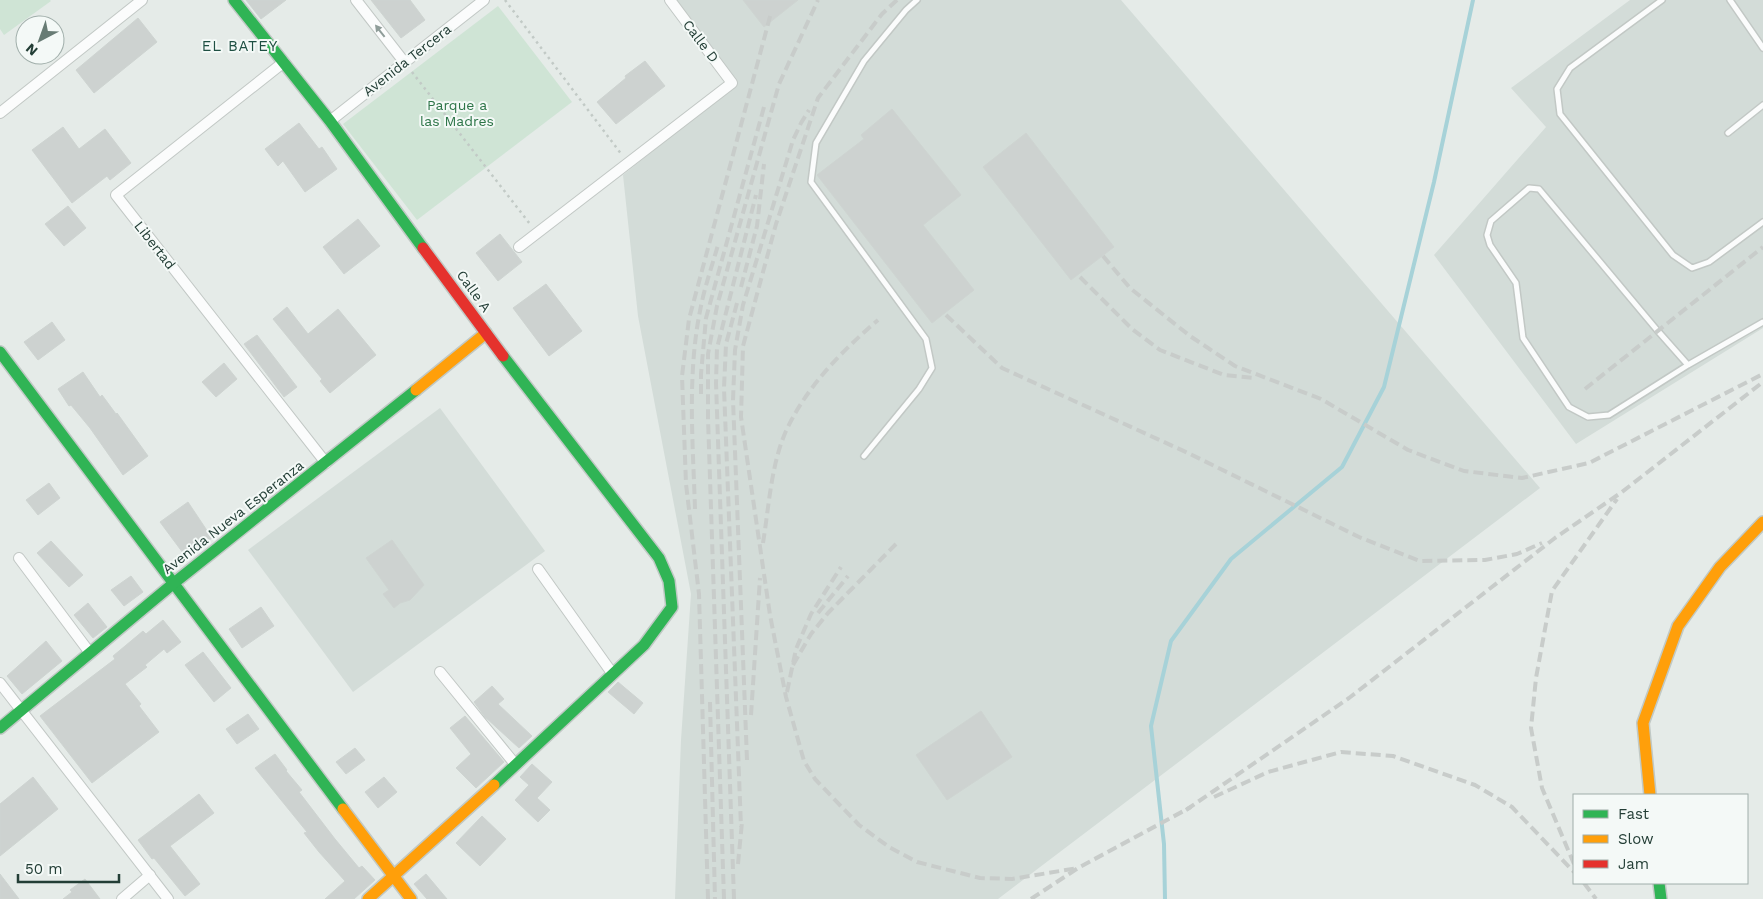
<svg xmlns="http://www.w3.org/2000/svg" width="1763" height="899" viewBox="0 0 1763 899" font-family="'Work Sans',sans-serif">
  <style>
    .built { fill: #d3dcd8 }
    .green { fill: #cfe4d5 }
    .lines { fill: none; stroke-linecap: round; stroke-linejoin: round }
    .stream { stroke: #a7d2d8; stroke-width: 4 }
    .building { fill: #cdd2d0; stroke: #ced4d1 }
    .lane-casing { stroke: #c2c8c5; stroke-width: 8 }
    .street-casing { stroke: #c2c8c5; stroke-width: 12 }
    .fast-casing { stroke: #c1c9c5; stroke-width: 14 }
    .slow-casing { stroke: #c1c9c5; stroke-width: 14 }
    .jam-casing { stroke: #c1c9c5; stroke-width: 14 }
    .path { stroke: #c2cac6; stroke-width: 2.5; stroke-dasharray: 2.5 4; stroke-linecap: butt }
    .lane { stroke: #fbfcfc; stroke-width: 5 }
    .street { stroke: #fbfcfc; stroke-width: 10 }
    .fast { stroke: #30b455; stroke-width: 11 }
    .slow { stroke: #ff9f0a; stroke-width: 11 }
    .jam { stroke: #e5322d; stroke-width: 11 }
    .rail { stroke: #c8ccca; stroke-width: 4; stroke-dasharray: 10 5; stroke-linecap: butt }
    .oneway { fill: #8f9d99 }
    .labels { text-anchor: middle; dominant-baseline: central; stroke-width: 4; stroke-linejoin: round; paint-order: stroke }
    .street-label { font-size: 14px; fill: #233e36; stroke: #f4f9f7 }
    .park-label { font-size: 14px; fill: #2d7548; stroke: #f4f9f7 }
    .neighbourhood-label { font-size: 15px; letter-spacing: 1px; fill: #1f5043; stroke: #f4f9f7 }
  </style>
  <rect width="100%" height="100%" fill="#e5ebe8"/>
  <g class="built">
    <path d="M676,0H1121L1540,488L998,899H675L681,740L691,594L638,316L623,175L737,83Z"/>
    <path d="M1630,0H1763V328L1576,444L1434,255L1546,127L1511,88Z"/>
    <path d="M440,408L545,551L353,692L248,550Z"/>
  </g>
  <g class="green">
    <path d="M0,0H50L51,1L4,35L0,29Z"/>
    <path d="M498,6L572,102L417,220L343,124Z"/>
  </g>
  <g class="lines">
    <path class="stream" d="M1165,899L1164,844L1151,726L1171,641L1231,559L1342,467L1384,387L1434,182L1473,0"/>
  </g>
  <g class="building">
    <path d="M246,0H286L261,19Z"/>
    <path d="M371,0H410L425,20L401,38Z"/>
    <path d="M743,0H798L764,27Z"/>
    <path d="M138,18L157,42L94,93L76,70Z"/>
    <path d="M645,61L665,86L616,124L597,102L626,78L625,76Z"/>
    <path d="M892,109L961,195L923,225L974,290L932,323L817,175L864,139L861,135Z"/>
    <path d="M299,123L319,149L322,147L337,169L305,192L283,161L278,166L265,149Z"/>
    <path d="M63,127L79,149L105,129L131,163L110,180L107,176L72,203L32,150Z"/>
    <path d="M1026,133L1114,247L1071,280L983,167Z"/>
    <path d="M68,206L86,228L64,246L45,224Z"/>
    <path d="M358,219L380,246L344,274L323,247Z"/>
    <path d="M500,234L522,262L498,281L476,253Z"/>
    <path d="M546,284L582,331L549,356L513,308Z"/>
    <path d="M287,307L308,334L338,309L376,355L330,393L320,381L322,379L273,319Z"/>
    <path d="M52,322L65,340L38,360L24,342Z"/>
    <path d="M257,335L297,387L284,397L244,344Z"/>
    <path d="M224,363L237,379L216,397L202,382Z"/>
    <path d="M83,372L100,397L102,395L116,414L117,413L148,456L123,475L90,428L71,405L69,406L58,389Z"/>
    <path d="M49,483L60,498L38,515L26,500Z"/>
    <path d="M188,502L212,538L186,557L160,522Z"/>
    <path d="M392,540L424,585L410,600L400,603L394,608L383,594L389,590L366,558Z"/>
    <path d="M51,541L83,575L69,587L37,553Z"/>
    <path d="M131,576L143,592L124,606L111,590Z"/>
    <path d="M88,603L107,627L93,638L74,615Z"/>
    <path d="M261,607L274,626L242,648L229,629Z"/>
    <path d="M163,620L181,642L167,653L164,649L145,665L147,667L125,684L141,704L139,706L159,732L92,783L40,716L115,659L113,656L143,631L146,634Z"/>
    <path d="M46,641L62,661L22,694L7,676Z"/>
    <path d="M203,652L231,688L214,702L185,665Z"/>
    <path d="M618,682L643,703L634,714L608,692Z"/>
    <path d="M492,686L504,699L498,704L532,736L519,748L485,717L474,702Z"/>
    <path d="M981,711L1012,757L947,800L916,755Z"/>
    <path d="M248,714L259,729L237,744L226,729Z"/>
    <path d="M465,716L504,762L476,788L456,768L471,754L450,728Z"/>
    <path d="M355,748L365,760L346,774L336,762Z"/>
    <path d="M275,754L287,770L286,771L302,790L299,792L335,839L359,868L362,866L375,880L354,899H325L345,881L319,852L304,833L307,832L255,768Z"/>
    <path d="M532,764L552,782L537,798L550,810L538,822L515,800L529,785L520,777Z"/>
    <path d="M33,777L58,809L0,856V804Z"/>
    <path d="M384,777L397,792L378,808L365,792Z"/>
    <path d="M199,794L214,813L170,846L200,884L185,896L154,858L152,859L138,840Z"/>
    <path d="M482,816L506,839L480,866L456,843Z"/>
    <path d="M0,874L19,899H0Z"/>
    <path d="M426,874L447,899H427L414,884Z"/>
    <path d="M85,879L100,899H63L72,892L70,890Z"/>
  </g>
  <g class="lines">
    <g class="lane-casing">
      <g id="lane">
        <path d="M1662,0L1570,68L1557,89L1560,114L1673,255L1692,268L1709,262L1763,222"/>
        <path d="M1730,0L1763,48"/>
        <path d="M1728,133L1763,105"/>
        <path d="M1688,365L1657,330L1539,189L1529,188L1491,221L1487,235L1490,245L1516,283L1523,338L1569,407L1588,417L1609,415L1688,365L1763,322"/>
        <path d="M864,456L919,389L932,368L926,339L811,182L816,143L864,61L906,10L917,0"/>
      </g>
    </g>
    <g class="street-casing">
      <g id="street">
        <path d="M356,0L405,63"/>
        <path d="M284,62L116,195L326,463"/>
        <path d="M0,113L142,0"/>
        <path d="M330,121L484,0"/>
        <path d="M519,247L732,83L670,0"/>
        <path d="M19,558L90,653"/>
        <path d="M538,569L612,673"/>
        <path d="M440,672L515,764"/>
        <path d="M0,683L168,899"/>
        <path d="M122,899L150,875"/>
      </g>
    </g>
    <g class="fast-casing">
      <g id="fast">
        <path d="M234,0L330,121L423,248"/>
        <path d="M0,352L343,809"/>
        <path d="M0,728L174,583L416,390"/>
        <path d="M494,785L644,645L672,607L669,581L659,558L503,356"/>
        <path d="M1659,883L1661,899"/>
      </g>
    </g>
    <g class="slow-casing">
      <g id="slow">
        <path d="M416,390L486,333"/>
        <path d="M1650,795L1643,723L1678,626L1720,567L1763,522"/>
        <path d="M343,809L411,899"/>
        <path d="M368,899L494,785"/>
      </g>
    </g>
    <g class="jam-casing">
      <path id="jam" d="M423,248L503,356"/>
    </g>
    <g class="path">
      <path d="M505,0L622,155"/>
      <path d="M412,72L530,224"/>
    </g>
    <use href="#lane" class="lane"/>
    <use href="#street" class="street"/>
    <use href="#fast" class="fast"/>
    <use href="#slow" class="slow"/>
    <use href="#jam" class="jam"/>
    <g class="rail">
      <path d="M897,0L882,14L818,98L776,224L743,346L741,417L770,615L786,697L804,761L815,779L859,825L889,847L917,862L980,878L1012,879L1078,868"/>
      <path d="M1103,256L1130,288L1190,336L1235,366L1321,399L1408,450L1464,471L1522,478L1589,463L1763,374"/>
      <path d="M1080,277L1132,329L1160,350L1224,375L1254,378"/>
      <path d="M741,287L757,226L764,164"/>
      <path d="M737,303L726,344L724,388L741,827"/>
      <path d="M946,315L1002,368L1188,453L1359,537L1420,561L1485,560L1517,554L1542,543"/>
      <path d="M1585,389L1763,247"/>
      <path d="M701,394V374L706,318L764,107"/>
      <path d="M695,509C693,444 687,376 700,311C704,289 712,266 718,245"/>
      <path d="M763,543C769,506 771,465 786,431C807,386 841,352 878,320"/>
      <path d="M818,613L848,576"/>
      <path d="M793,665L811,634L828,613L896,544"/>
      <path d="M787,692L796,649L811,614L841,567"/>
      <path d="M710,702L715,899"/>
      <path d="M751,715L760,578"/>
      <path d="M747,760L733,400L735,350L743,305L793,140L801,123L809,110"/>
      <path d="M1214,797L1268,772L1341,752L1393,756L1475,785L1512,807L1574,872"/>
      <path d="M1186,810L1349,698L1555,538L1622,492L1763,382"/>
      <path d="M738,864L742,822"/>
      <path d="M1574,864L1542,788L1531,728L1536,678L1552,591L1617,499"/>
      <path d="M1584,883L1596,899"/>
      <path d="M708,899L699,594L686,484L682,376L689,319L771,13"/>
      <path d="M724,899L708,418V354L717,306L779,84L818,0"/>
      <path d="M734,899L716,383L717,348L756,195"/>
      <path d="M1031,899L1078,868L1191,807"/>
    </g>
  </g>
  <defs><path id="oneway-solid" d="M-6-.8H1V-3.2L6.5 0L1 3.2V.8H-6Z" transform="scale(1.25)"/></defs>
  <use class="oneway" href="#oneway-solid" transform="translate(380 31) rotate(-128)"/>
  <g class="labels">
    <g class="street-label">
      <text transform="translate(701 41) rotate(53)">Calle D</text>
      <text transform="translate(407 60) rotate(-38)">Avenida Tercera</text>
      <text transform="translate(155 245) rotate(52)">Libertad</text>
      <text transform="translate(474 291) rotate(54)">Calle A</text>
      <text transform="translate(233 517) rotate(-38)">Avenida Nueva Esperanza</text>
    </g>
    <g class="park-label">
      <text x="457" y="105">Parque a<tspan x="457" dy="16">las Madres</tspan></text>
    </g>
    <g class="neighbourhood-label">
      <text x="240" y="46">EL BATEY</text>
    </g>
  </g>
  <rect x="1573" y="794" width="175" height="90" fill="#f4f9f7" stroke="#a0aeaa"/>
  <rect x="1583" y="810" width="25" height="8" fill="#30b455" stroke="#a0aeaa"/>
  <text x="1618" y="819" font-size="15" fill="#233e36">Fast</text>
  <rect x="1583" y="835" width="25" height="8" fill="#ff9f0a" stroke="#a0aeaa"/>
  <text x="1618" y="844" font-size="15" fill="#233e36">Slow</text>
  <rect x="1583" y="860" width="25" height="8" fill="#e5322d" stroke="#a0aeaa"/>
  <text x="1618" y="869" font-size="15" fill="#233e36">Jam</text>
  <g transform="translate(40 40) rotate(221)"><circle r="24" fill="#f4f9f7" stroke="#a0aeaa"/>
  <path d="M0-4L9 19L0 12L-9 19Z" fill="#677b74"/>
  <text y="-8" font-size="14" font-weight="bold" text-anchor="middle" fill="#233e36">N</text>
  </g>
  <path d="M18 874v8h101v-8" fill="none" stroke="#233e36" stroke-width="2.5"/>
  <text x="25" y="874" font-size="15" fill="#233e36" stroke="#f4f9f7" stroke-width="4" paint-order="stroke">50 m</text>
</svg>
